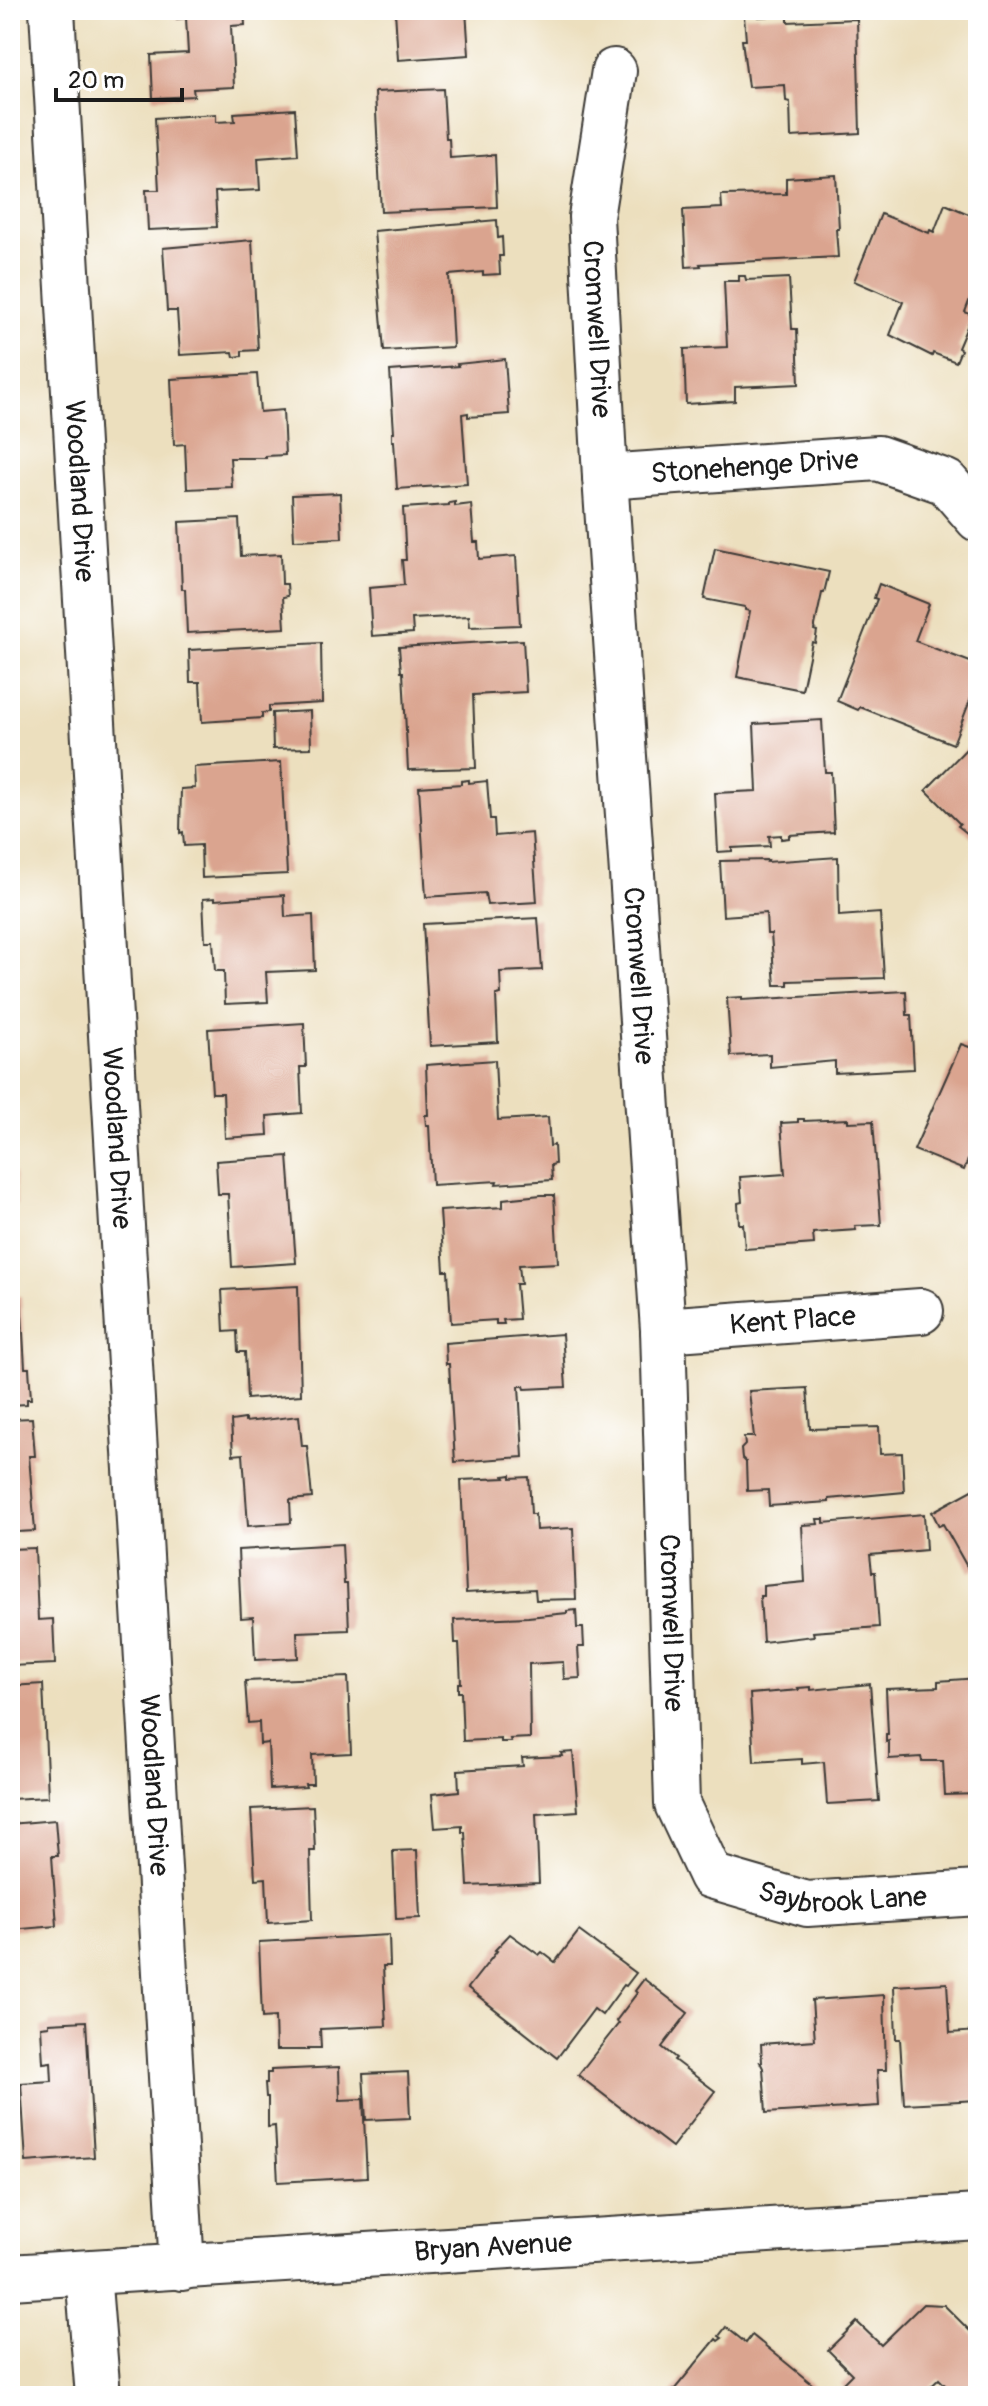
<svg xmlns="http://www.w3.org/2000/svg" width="988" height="2406" viewBox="0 0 988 2406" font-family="Pangolin,sans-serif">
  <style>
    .building { fill: #daa48f }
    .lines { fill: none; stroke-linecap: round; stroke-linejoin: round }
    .street-casing { stroke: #3b3934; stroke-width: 48 }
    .secondary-casing { stroke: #3b3934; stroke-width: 48 }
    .street { stroke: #fff; stroke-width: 44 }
    .secondary { stroke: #fff; stroke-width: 44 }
    .labels { text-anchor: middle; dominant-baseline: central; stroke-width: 6; stroke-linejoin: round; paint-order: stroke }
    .street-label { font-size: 28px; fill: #1c1c1c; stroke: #fff }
  </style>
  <rect width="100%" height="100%" fill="#fff"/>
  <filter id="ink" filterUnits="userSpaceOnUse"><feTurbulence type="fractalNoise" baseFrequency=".0125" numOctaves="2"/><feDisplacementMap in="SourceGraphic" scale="16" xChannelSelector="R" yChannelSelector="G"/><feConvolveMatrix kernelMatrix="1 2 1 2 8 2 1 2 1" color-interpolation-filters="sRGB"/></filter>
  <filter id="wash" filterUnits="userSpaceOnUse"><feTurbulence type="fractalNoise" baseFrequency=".006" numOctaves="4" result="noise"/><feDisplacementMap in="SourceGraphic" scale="32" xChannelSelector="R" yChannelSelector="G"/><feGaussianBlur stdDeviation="1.8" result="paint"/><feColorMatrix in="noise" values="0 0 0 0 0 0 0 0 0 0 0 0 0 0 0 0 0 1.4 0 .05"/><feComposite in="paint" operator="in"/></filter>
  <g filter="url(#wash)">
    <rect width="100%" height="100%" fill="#ecdfbe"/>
    <g id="blocks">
      <g class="building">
        <path d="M176,10H244L245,25L231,26L234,87L193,89L194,96L153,98L151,55L188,53L186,18L177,19Z"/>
        <path d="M395,10H466L469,55L398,60Z"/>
        <path d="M758,15V17L788,15V22L857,19L860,133L791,137L790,102L786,101L785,85L748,87L742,40H746L744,16Z"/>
        <path d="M443,89L446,138H449L450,158L495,155L497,207L381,212L375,92Z"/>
        <path d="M295,109L298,155L258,158L260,190L215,192L217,227L148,230L146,190H159L155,118L216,114V122L235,121L234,113Z"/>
        <path d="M836,175L839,229H836L838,257L700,264L701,266L686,267L683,210L722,208L721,195L786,194V178Z"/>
        <path d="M945,204L978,218V278L965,312L972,315L958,348L961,350L956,362L933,353L932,356L890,335L903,302L854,281L881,214L929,233L930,230L934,232Z"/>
        <path d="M497,220L498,238L502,237L503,256H499L500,274L483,275V272L449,275L453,347L384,351L374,231Z"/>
        <path d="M252,240L258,350L242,351V356L234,357L233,352L180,355L177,311H167L163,248Z"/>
        <path d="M739,276H745L746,280L789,278L792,329H797L799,384L735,387V401L686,404L684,349L727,347L724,281H739Z"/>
        <path d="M505,359L509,414L468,417V413L462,414L467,484L397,489L394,441H392V432H394L390,371L458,366L457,364Z"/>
        <path d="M257,374L260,412L283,410L285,455L266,456V458H230L232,487L187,489L185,444L174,445L171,379Z"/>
        <path d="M340,493L342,538L294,540L292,495Z"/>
        <path d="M455,502V506L471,504L474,542H478L479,559L516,556L520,625L470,627L469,616L412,619L413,633L372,636L369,588L404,585L402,560H406L403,508L449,505V503Z"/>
        <path d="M239,519L241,556L281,554L282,584H287L288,596L283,597L285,628L187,633L185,589H182L179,522Z"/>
        <path d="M715,548L829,572L824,593H822L814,630L817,631L815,643L812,642L802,690L737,677L750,611L745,610V607L704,599Z"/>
        <path d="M879,584L929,604L915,641L978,665V680L953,744L860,707L858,710L837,701L877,599L874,598Z"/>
        <path d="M523,640L526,692L473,695L476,768L408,770L403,672H401L399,647Z"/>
        <path d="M321,643L322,703L269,706V712L262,713V718L202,722L200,682H190L189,650Z"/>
        <path d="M310,711L311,748L273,749L272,713Z"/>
        <path d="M822,720L825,772H831L834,832L789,835V838L781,839V835L769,836L770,846L732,848V851L718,852L715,793L757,791L754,724Z"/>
        <path d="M974,741L978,745V842L958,826L960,824L926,790Z"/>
        <path d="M281,762L287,874L202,878L201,845L184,846L183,832L180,833L181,789L195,788L194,767Z"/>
        <path d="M469,780V783L487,781L490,819H494L495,836L532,833L537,902L487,905L485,893L426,897L419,787L461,784V781Z"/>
        <path d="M838,857L839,916L880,913L884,978L788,981V985H775L771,934H767L766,913L723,916L720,861L768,860L767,862Z"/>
        <path d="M284,895L285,917L313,915L315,970L266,972L268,1002L225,1004L224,971H215L213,941H205L203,899L215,898V900Z"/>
        <path d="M538,918L542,970L500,972L501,994L496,995L498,1042L430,1046L423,924Z"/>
        <path d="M906,991L907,1015H911L914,1069L835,1073V1061L770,1067V1054L731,1056L727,998L742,997V1000Z"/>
        <path d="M304,1023L306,1067H300L302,1113L267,1116L268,1135L225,1138L223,1093H212L208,1029Z"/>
        <path d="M961,1044L978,1050V1134L964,1170L914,1150Z"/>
        <path d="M495,1060L498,1120L548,1117L550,1146L554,1145L555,1164L551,1165L552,1180L496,1184L497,1181L432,1185L429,1125H426L425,1115H428L426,1065Z"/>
        <path d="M798,1119H804V1121L848,1119V1122L873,1121L881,1225L855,1226L856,1230L813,1233L814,1244L745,1249L743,1224H739L738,1203L742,1202L740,1177L785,1174L781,1123L798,1122Z"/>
        <path d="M288,1156L296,1263L232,1267L228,1194H218L216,1161Z"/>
        <path d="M10,1172H15L17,1205L10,1206Z"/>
        <path d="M541,1195H554L558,1263L519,1265L521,1284H516L519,1319L503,1320L504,1324H496V1320L451,1323L448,1271H444L440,1211L503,1207V1199Z"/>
        <path d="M298,1286L301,1395L247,1399L245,1352H238L237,1331L224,1332L222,1290Z"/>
        <path d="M10,1296H21L25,1368H29L31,1399H27V1404L10,1405Z"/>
        <path d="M562,1334L566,1387L525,1389L524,1386H519L523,1457L455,1462L449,1364H446L445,1343Z"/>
        <path d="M807,1388L810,1429L879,1427L880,1454L902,1453L904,1492L829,1499V1502L769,1506L768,1490L747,1491L746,1462L742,1458L741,1449L745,1445L744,1437H754L749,1391Z"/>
        <path d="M299,1416L302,1446H307L312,1498L290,1500L291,1523L248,1526L243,1454L233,1455L231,1421L245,1419V1422Z"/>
        <path d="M32,1418L35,1456H29L35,1531L17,1532V1530L10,1531V1419Z"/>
        <path d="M511,1475V1478L529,1477L531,1514H535L536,1530L573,1528L576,1599L536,1600L535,1589L466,1593L461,1480L505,1478L504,1476Z"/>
        <path d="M978,1487V1567L970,1572L943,1524L939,1526L932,1512Z"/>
        <path d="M924,1514L926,1550L870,1555L872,1572H875L879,1627L813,1632L814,1636L763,1642L760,1596H763V1586L805,1582L802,1525L818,1524L817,1519H824V1523Z"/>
        <path d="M342,1544L344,1584H347L349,1630L297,1632L298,1658L255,1660L253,1617L241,1618L238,1550Z"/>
        <path d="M35,1548L38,1620L53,1619L55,1664L10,1666V1549Z"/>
        <path d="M576,1610L577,1628H583L584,1647H578L580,1678L564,1679L563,1662L529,1664L530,1738L510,1739L511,1742H501V1739L463,1741L461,1692H458V1683H461L459,1643H455L454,1620L528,1617L567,1613V1611Z"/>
        <path d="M348,1677L351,1753L312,1755L313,1784H305L306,1787L270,1789L268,1743L260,1744L259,1722L248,1723L245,1681Z"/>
        <path d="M978,1678V1794L945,1795L943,1761H922L921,1757L889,1759V1741L886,1742V1734H888L886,1689L938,1687V1681Z"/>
        <path d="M43,1684L48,1797L10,1799V1686Z"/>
        <path d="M870,1684L879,1801L827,1804L824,1762L802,1764V1759L754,1762L750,1694L799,1690L798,1688L811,1687V1690Z"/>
        <path d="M573,1752L578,1811L536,1814L539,1883L468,1886L465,1832H462V1826L435,1828L432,1794L459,1791L458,1770L523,1766L522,1758L562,1756L561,1753Z"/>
        <path d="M313,1806L315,1851H310L312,1920L268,1923L266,1878L255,1879L251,1809Z"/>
        <path d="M55,1820L58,1856H52L57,1926L10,1930V1824Z"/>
        <path d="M417,1850L420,1918L396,1919L393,1851Z"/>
        <path d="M579,1931L636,1973L626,1986L624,1985L602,2015L594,2009L557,2058L468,1988L497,1951L495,1950L510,1934L539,1955L542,1952L555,1962Z"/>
        <path d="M389,1935L390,1966H383L386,2026L320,2029L321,2048H308V2050H276L275,2017L262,2018L259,1942Z"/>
        <path d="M644,1979L688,2013L662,2047L676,2058L674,2060L715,2091L672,2147L578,2075L619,2023L616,2021L637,1993L635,1991Z"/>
        <path d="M947,1983L950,2033L978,2031V2100L904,2104L900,2039H896L894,1986Z"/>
        <path d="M884,1995L886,2070H877L879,2106L766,2113L763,2068L760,2062H762L761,2044L815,2040L812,2000Z"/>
        <path d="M86,2021L94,2157L26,2162L21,2083L52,2081L51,2062L43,2063L41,2027L49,2026V2023Z"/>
        <path d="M339,2067L340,2100L363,2099L367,2177L278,2182L275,2126L268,2127V2097H266L265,2083H267V2073H271V2070Z"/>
        <path d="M408,2072L410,2118L366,2120L363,2074Z"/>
        <path d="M923,2304L944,2305L978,2339V2394L976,2396H956L939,2379L921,2396H852L841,2385L852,2374L828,2350L857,2322L881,2345Z"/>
        <path d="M726,2327L746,2343L752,2335L817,2388L810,2396H669L716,2339L718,2341L722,2338L719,2336Z"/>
      </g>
    </g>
  </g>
  <g filter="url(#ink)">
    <use href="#blocks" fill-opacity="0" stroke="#3b3934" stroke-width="2"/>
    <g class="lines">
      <g class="street-casing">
        <g id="street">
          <path id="s1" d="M52,10L182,2268"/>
          <path id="s2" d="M614,71L591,217L605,477L663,1330L677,1804L711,1876L807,1904L978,1893"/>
          <path id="s3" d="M605,477L878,458L946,482L978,519"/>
          <path id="s4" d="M663,1330L921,1311"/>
          <path d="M88,2273L98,2396"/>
        </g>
      </g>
      <g class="secondary-casing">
        <g id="secondary">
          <path id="s5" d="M10,2277L978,2217"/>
        </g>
      </g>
      <use href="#street" class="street"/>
      <use href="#secondary" class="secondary"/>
    </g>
  </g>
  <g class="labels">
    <g class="street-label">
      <text stroke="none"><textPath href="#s2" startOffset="260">Cromwell Drive</textPath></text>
      <text stroke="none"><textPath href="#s3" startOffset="150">Stonehenge Drive</textPath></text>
      <text stroke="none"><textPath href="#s1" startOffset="482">Woodland Drive</textPath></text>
      <text stroke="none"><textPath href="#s2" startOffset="908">Cromwell Drive</textPath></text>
      <text stroke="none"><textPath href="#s1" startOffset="1130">Woodland Drive</textPath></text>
      <text stroke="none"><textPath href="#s4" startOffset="130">Kent Place</textPath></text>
      <text stroke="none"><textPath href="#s2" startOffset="1556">Cromwell Drive</textPath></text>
      <text stroke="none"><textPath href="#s1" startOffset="1778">Woodland Drive</textPath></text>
      <text stroke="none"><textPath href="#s2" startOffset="1952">Saybrook Lane</textPath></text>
      <text stroke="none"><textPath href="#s5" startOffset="484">Bryan Avenue</textPath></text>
    </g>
  </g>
  <rect width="988" height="2406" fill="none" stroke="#fff" stroke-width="40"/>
  <path d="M56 88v12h126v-12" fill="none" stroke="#1c1c1c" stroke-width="4"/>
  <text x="68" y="88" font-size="24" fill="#1c1c1c" stroke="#ffffff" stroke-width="6" paint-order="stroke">20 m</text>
</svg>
